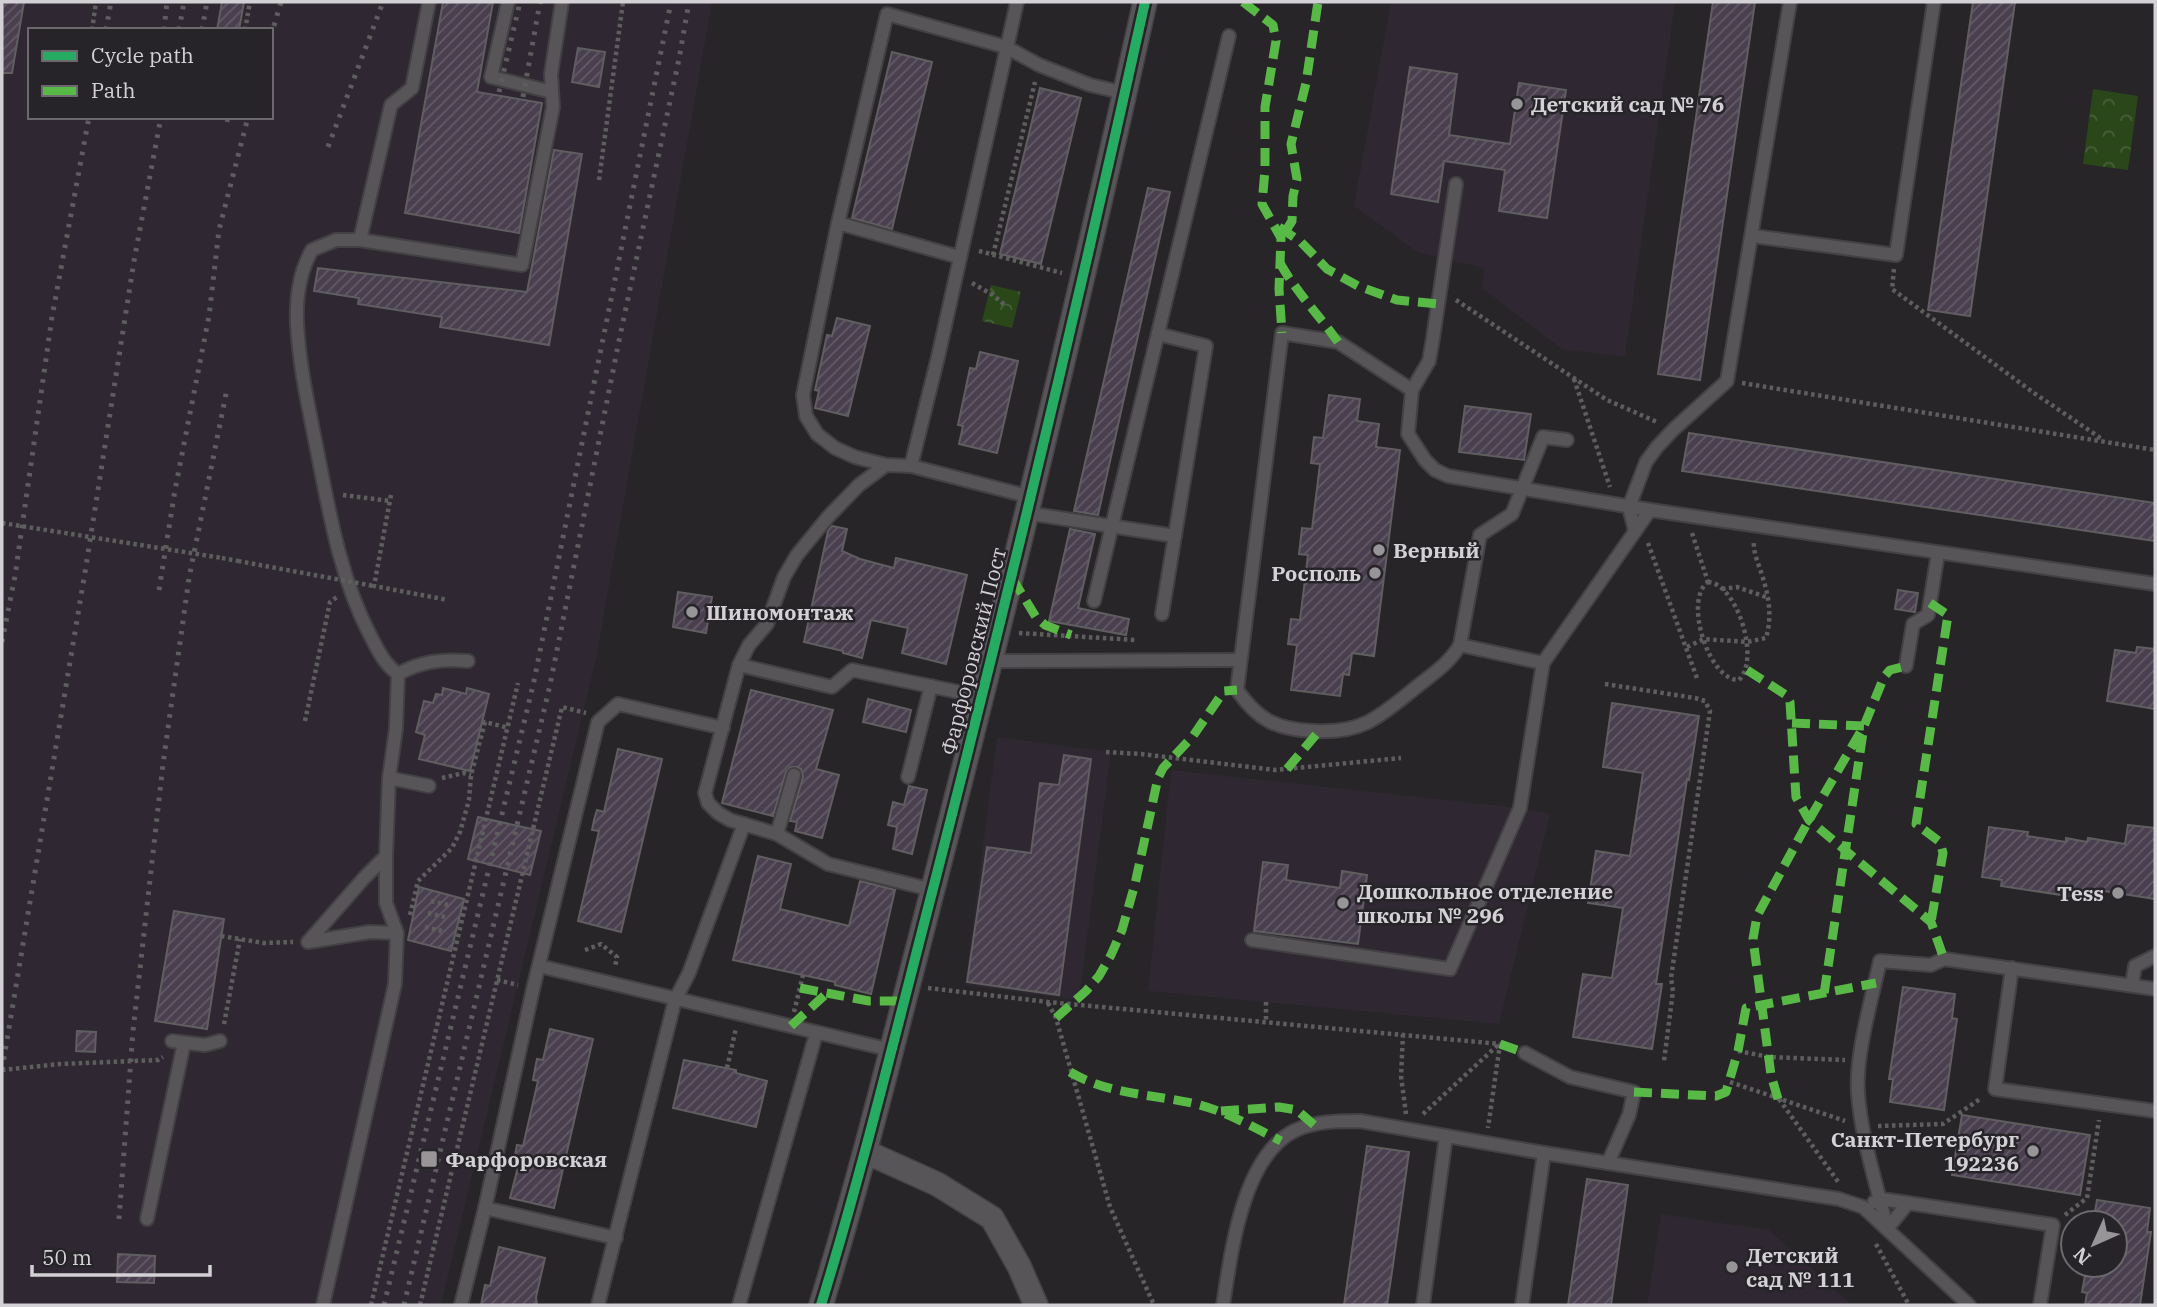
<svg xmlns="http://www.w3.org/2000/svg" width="2157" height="1307" viewBox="0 0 2157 1307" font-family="'IBM Plex Serif',serif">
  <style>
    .built { fill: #2f2832; fill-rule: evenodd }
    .park { fill: url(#park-crowns) }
    .building { fill: url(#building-hatch); stroke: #605e61; stroke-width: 2 }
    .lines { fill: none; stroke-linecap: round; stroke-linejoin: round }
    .lane-casing { stroke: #434144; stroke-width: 16 }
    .street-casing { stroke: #434144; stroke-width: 26 }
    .path { stroke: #5f5e5f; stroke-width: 4.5; stroke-dasharray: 3.5 3.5; stroke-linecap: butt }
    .lane { stroke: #575558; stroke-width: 12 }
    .street { stroke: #575558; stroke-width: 23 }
    .rail { stroke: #5e5d5f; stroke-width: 5; stroke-dasharray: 3.5 7; stroke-linecap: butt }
    .path-bridge { stroke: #5f5e5f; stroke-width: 4.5; stroke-dasharray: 3.5 3.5; stroke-linecap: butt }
    .quiet { stroke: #58b947; stroke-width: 9; stroke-dasharray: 18 9; stroke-linecap: butt }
    .cycleway-casing { stroke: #272429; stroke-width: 15 }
    .cycleway { stroke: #26ab63; stroke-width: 10 }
    .poi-dot { fill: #979598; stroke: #272429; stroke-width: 2.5 }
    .labels { text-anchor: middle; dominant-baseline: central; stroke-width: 5; stroke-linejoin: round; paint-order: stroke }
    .poi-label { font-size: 21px; font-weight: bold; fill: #d3d1d5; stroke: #272429; text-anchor: start }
    .street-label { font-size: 21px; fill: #d3d1d5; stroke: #272429 }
  </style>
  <defs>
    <pattern id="park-crowns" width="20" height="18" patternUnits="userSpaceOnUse" patternTransform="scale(1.75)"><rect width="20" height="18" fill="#2a4719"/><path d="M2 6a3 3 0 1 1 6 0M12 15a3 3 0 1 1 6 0" fill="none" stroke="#48603a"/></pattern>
    <pattern id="building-hatch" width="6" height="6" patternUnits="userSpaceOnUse" patternTransform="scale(1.75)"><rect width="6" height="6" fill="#4a3f4e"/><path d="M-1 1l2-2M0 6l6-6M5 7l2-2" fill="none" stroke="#635a67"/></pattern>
  </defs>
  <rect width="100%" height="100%" fill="#272528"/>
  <g class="built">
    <path d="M2,2H712L596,659L441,1305H2ZM30,30H271V117H30Z"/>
    <path d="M1391,2H1675L1625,357L1562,349L1482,288L1484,268L1417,252L1354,206Z"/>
    <path d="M997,737L1111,752L1079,1000L965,985Z"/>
    <path d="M1171,770L1520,808L1550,814L1499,1024L1148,991Z"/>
    <path d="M1661,1214L1769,1230L1852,1305H1647Z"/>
  </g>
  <g class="park">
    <path d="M2093,89L2138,96L2128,170L2083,164Z"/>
    <path d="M991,285L1021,292L1012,328L982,321Z"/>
  </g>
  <g class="building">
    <path d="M2,2H24L12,73H2Z"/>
    <path d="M222,2H244L239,30H217Z"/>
    <path d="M443,2H493L477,92L542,103L519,233L405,213Z"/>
    <path d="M1713,2H1755L1700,380L1658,374Z"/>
    <path d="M1973,2H2015L1970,316L1928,310Z"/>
    <path d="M578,48L605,52L599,87L572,82Z"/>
    <path d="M892,52L932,62L892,229L852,218Z"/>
    <path d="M1410,67L1457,74L1449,135L1510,144L1519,83L1566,90L1547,218L1499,211L1505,170L1444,161L1438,202L1391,194Z"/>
    <path d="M1040,88L1081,98L1041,264L1000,254Z"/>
    <path d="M554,150L582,154L549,345L440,327L442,317L358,304L359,298L314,291L318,268L527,292Z"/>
    <path d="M1148,188L1170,192L1098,515L1074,511Z"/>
    <path d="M837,318L870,326L848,416L815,408L819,391L815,390L827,335L832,336Z"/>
    <path d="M980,352L1018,361L997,453L959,444L963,426L958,425L970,368L976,369Z"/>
    <path d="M1329,395L1360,399L1357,421L1379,424L1376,447L1400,450L1374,656L1352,653L1349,675L1343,674L1340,696L1291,690L1297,645L1288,644L1291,619L1300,620L1308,555L1299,554L1302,528L1312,529L1320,464L1311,463L1314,437L1323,438Z"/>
    <path d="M1465,406L1531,414L1524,460L1459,452Z"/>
    <path d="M1689,433L2155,503V541L1682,471Z"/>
    <path d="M832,526L847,529L842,551L860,559L894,568L896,558L967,575L946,664L902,653L908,628L871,620L862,658L843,653V651L804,642L828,531Z"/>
    <path d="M1070,529L1095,534L1078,608L1129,619L1126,635L1049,621Z"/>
    <path d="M1898,590L1918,593L1915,612L1895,609Z"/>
    <path d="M678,592L712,597L706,633L673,627Z"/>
    <path d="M2137,647L2155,649V709L2107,701L2115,650L2136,653Z"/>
    <path d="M443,688L466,694L467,688L489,694L470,771L419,759L425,735L416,732L424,701L433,703L436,694L442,695Z"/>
    <path d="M751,690L833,710L816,769L839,775L822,838L795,831L797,822L790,821L803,777L801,769L797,767H791L786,772L773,816L722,803Z"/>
    <path d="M868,699L911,710L906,732L863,722Z"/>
    <path d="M1612,703L1699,716L1689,780L1687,779L1656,984H1662L1652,1049L1573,1037L1583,974L1612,978L1623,908L1588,903L1596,851L1630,856L1643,773L1603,767Z"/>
    <path d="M618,749L662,759L621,932L578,921L599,831L592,830L594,820L597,810L604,812Z"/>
    <path d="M1064,755L1091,759L1059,995L967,982L987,847L1031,853L1040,783L1059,785Z"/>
    <path d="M909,786L927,790L912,854L893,849L897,827L888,825L893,802L904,805Z"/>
    <path d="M478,817L541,831L530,875L468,859Z"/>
    <path d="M2128,825L2155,828V899L2104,891V895L2096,894L2095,900L2001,886L2002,880L1982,877L1989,827L2028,832L2027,836L2066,842V838L2087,842L2088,838L2125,844Z"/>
    <path d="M758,856L791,864L780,909L849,926L860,881L895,890L871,994L835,985V982L733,960Z"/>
    <path d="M1263,862L1288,865L1286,880L1340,888L1342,871L1367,875L1358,944L1254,931Z"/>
    <path d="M419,887L464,899L451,951L408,940Z"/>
    <path d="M174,911L224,919L207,1029L155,1021Z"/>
    <path d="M1903,987L1955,994L1952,1018L1957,1019L1944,1110L1890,1102L1893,1079H1889Z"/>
    <path d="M550,1029L593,1039L554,1208L510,1198L518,1167L512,1166L515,1155L517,1145L523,1146L538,1081L533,1080L535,1069L537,1059L543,1060Z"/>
    <path d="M77,1031L96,1032L95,1052L76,1051Z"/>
    <path d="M684,1060L736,1070V1073L767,1081L756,1127L673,1108Z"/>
    <path d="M1962,1115L2090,1135L2080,1195L1952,1175Z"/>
    <path d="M1367,1146L1409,1152L1393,1265L1387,1305H1344Z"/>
    <path d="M1587,1179L1628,1185L1611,1305H1568Z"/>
    <path d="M2097,1200L2150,1208L2147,1232H2151L2140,1305H2085L2087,1293L2082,1292L2087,1265H2115V1223H2093Z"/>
    <path d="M499,1247L545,1258L536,1297L537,1305H481L485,1285L490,1286Z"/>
    <path d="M118,1254L155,1256L154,1283L117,1282Z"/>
  </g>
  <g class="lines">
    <g class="lane-casing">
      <g id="lane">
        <path d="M508,2L491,77L552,92"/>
        <path d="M1456,184L1433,338L1429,361L1412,390L1408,434L1425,460L1435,470L1448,476L1650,510L2155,584"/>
        <path d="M838,223L959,257"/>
        <path d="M1753,236L1896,255L1934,2"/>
        <path d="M360,240L522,265L553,107L551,74L562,2"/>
        <path d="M1158,334L1206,346L1162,614"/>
        <path d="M1412,390L1338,342L1282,333L1237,690C1259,721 1276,729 1313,731C1331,732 1349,731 1366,723C1383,715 1399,701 1414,689C1431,675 1449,664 1460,645L1480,535L1512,514L1543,437L1567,440"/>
        <path d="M886,465L859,485L828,517L797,555L784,577L767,624L749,645L739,665L705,793L708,803L718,813L730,820L777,834L828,864L933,890"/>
        <path d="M911,466L938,357L1017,2"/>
        <path d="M1031,497L911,466L886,465L855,457L835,448L817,434L806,416L803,395L838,223L887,14L1006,47L1039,65L1090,85L1125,93"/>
        <path d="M1027,513L1175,536"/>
        <path d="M1635,531L1629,507L1646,462L1657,447L1674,429L1727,381L1790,2"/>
        <path d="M1094,601L1229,36"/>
        <path d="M1460,645L1543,663L1650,510"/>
        <path d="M992,661L1239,660"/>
        <path d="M739,665L832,687L852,670L983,697"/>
        <path d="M1906,666L1913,624L1928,615L1938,553"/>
        <path d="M398,674C422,661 441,659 468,661"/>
        <path d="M908,777L931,686"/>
        <path d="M389,778L429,786"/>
        <path d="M777,834L794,775"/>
        <path d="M1252,940L1450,969L1520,808L1543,663"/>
        <path d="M308,942L364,878L386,856L389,778L396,729L398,674C384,664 378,650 370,635C339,575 329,510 316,445C308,405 299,363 297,323C296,298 300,271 312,250L336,240H360L391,105L412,88L429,2"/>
        <path d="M308,942L370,932L397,933"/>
        <path d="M539,966L891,1050"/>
        <path d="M2012,968L1995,1089L2155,1111"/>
        <path d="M2132,985L2135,966L2155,956"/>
        <path d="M172,1041L205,1045L220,1041"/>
        <path d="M1525,1053L1570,1077L1634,1092L1629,1115L1608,1163"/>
        <path d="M1874,1202L1881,1199L1908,1203"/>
        <path d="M485,1208L616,1238"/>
        <path d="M147,1219L184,1043"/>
        <path d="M1887,1229C1877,1184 1861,1138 1858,1093C1855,1056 1872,998 1880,961L1931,965L1944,959L2155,989"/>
        <path d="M1887,1229L1908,1203L2053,1225L2040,1305"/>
        <path d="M323,1305L395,984L397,933L386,903V856"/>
        <path d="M461,1305L485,1208L533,989L598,722L618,704L723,728"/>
        <path d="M598,1305L675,1000L689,973L744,824"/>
        <path d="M739,1305L816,1034"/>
        <path d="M1223,1305C1231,1254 1242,1155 1296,1130C1316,1121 1339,1121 1360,1121L1544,1153L1839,1199L1863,1207L1969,1305"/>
        <path d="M1423,1305L1446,1136"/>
        <path d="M1522,1305L1544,1153"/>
      </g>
    </g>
    <g class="street-casing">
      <g id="street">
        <path d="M866,1152L937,1184L992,1218L1019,1266L1036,1305"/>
        <path d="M821,1305C864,1165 898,1023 935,881C1010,589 1080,296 1145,2"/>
      </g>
    </g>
    <g class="path">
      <path d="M92,30L96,2"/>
      <path d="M245,30L250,2"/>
      <path d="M227,122L228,117"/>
      <path d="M599,180L623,2"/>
      <path d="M979,251L1062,273"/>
      <path d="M993,255L1035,82"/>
      <path d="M1894,269L1892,289L2034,393L2102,439"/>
      <path d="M972,283L993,295L1006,306"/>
      <path d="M1456,300L1607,400L1657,422"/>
      <path d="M1574,379L1610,487"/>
      <path d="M1742,383L2155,450"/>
      <path d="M343,495L390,501"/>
      <path d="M391,495L374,586L448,600"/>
      <path d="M1692,533L1708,582"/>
      <path d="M1648,543L1698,681"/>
      <path d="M222,558L238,561"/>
      <path d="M1708,582C1736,583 1761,658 1739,680C1709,681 1683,600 1708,582Z"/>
      <path d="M1722,589L1737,587L1766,597"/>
      <path d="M1019,633L1136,640"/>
      <path d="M1687,647L1704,639L1747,642L1766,638C1773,614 1768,592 1760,569C1757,560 1753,551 1754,541"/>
      <path d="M1605,684L1695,698L1705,701L1710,711L1671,978L1673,991L1664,1061"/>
      <path d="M305,721L330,602L337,597"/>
      <path d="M1106,752L1141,754L1275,770L1401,758"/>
      <path d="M442,778L464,773L471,775"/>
      <path d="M431,901L448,905"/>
      <path d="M428,913L445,917"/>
      <path d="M410,915L418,881L452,848L460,832L469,800L471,775L485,722L509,728"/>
      <path d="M425,927L442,931"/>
      <path d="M221,936L264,943L293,942"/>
      <path d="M585,950L601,944L617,957L615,967"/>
      <path d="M497,980L518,985"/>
      <path d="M928,988L1048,1002L1500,1044L1488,1128"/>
      <path d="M1266,1002V1022"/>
      <path d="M1048,1003L1056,1018L1110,1207L1154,1305"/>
      <path d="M794,1012L803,975"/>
      <path d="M224,1024L240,939"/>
      <path d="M1403,1034L1401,1076L1406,1114"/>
      <path d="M1738,1051L1769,1057L1845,1060"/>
      <path d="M727,1068L736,1028"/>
      <path d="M2,1070L60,1064L158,1060L163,1057"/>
      <path d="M1730,1082L1845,1121"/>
      <path d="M1779,1099L1839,1183"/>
      <path d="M1423,1114L1499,1044"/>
      <path d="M1878,1126L1943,1124L1980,1099"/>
      <path d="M2065,1215L2087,1198L2099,1120"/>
      <path d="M1876,1244L1909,1305"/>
      <path d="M371,1305L518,683"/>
      <path d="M420,1305L562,707L586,713"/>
    </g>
    <use href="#lane" class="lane"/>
    <use href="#street" class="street"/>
    <g class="rail">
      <path d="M106,30L111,2"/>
      <path d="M164,30L167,2"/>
      <path d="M179,30L184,2"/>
      <path d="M202,30L207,2"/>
      <path d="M271,36L281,2"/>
      <path d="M499,92L520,2"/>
      <path d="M523,97L540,2"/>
      <path d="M328,147L383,2"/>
      <path d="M159,590L175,490L209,316L219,230L248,117"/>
      <path d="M2,642L15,576L52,317L89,117"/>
      <path d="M2,1070L86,566L134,261L161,117"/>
      <path d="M119,1219L133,1031L163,764L189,578L227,389"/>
      <path d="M384,1305L534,681L671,2"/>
      <path d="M404,1305L550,685L620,336L679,59L689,2"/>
    </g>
    <g class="path-bridge">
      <path d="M2,523L222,558"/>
      <path d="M238,561L374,586"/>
    </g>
    <g class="quiet">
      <path d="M1243,2L1273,25L1276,41L1265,107V170L1262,204L1281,238L1279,289L1282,333"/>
      <path d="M1279,227L1301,242L1327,269L1358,286L1397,300L1438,304"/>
      <path d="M1285,232L1292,221L1293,196L1297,179L1291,144L1306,83L1318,2"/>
      <path d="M1280,263C1296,292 1319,315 1338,342"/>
      <path d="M1012,578L1036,617L1045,625L1071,635"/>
      <path d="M1930,603L1948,615L1916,824L1940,842L1943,853L1931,922"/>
      <path d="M1747,670L1786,695L1790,702L1796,797L1809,820L1931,922L1944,959"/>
      <path d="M1792,723L1864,726L1824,994"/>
      <path d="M1287,769L1319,731"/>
      <path d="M800,988L869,1001H904"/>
      <path d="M1056,1018L1086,991L1099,976L1111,955L1122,930L1135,884L1158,778L1163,768L1193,736L1224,691L1237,690"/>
      <path d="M791,1026L827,993"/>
      <path d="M1500,1044L1525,1053"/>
      <path d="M1070,1072C1109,1095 1153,1094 1196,1104C1225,1111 1253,1127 1281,1141"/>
      <path d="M1634,1092L1716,1096L1726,1092L1738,1051L1746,1008L1876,983"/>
      <path d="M1778,1099L1771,1075L1753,939L1757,916L1809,820L1864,726L1884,677L1890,670L1906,666"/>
      <path d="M1221,1111L1279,1107L1297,1110L1314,1125"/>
    </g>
    <g class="cycleway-casing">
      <path id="cycleway" d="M821,1305C864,1165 898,1023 935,881C1010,589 1080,296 1145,2"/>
    </g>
    <use href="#cycleway" class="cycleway"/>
  </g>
  <g class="poi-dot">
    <circle cx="1517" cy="104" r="7"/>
    <circle cx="1379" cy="550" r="7"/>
    <circle cx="1375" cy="573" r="7"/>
    <circle cx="692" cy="612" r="7"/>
    <circle cx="2118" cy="893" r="7"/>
    <circle cx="1343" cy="903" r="7"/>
    <circle cx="2033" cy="1151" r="7"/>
    <rect x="420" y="1150" width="18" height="18" rx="3.5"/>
    <circle cx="1732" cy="1267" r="7"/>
  </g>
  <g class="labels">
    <g class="poi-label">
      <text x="1531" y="104">Детский сад № 76</text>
      <text x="1393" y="550">Верный</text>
      <text x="1361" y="573" text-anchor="end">Росполь</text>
      <text x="706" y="612">Шиномонтаж</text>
      <text x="1357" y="891">Дошкольное отделение<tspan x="1357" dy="24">школы № 296</tspan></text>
      <text x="2104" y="893" text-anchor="end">Tess</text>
      <text x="2019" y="1139" text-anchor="end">Санкт-Петербург<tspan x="2019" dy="24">192236</tspan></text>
      <text x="445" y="1159">Фарфоровская</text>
      <text x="1746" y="1255">Детский<tspan x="1746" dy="24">сад № 111</tspan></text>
    </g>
    <g class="street-label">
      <text transform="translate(973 651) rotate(-76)">Фарфоровский Пост</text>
    </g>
  </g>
  <rect width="2157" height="1307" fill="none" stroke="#d3d1d5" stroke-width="7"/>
  <rect x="28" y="28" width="245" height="91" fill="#272429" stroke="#6c696e" stroke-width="2"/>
  <rect x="42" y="51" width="35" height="10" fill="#26ab63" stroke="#6c696e" stroke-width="2"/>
  <text x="91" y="63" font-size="21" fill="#d3d1d5">Cycle path</text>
  <rect x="42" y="86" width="35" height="10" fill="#58b947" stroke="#6c696e" stroke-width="2"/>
  <text x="91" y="98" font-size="21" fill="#d3d1d5">Path</text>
  <g transform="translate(2094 1244) rotate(225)"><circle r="33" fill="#272429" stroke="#6c696e" stroke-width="2"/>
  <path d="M0-5L12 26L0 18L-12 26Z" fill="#979598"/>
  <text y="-10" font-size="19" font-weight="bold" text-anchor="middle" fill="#d3d1d5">N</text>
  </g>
  <path d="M32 1265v10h178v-10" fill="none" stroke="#d3d1d5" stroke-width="3.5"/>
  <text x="42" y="1265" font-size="21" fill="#d3d1d5" stroke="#272429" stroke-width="5" paint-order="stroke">50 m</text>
</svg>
